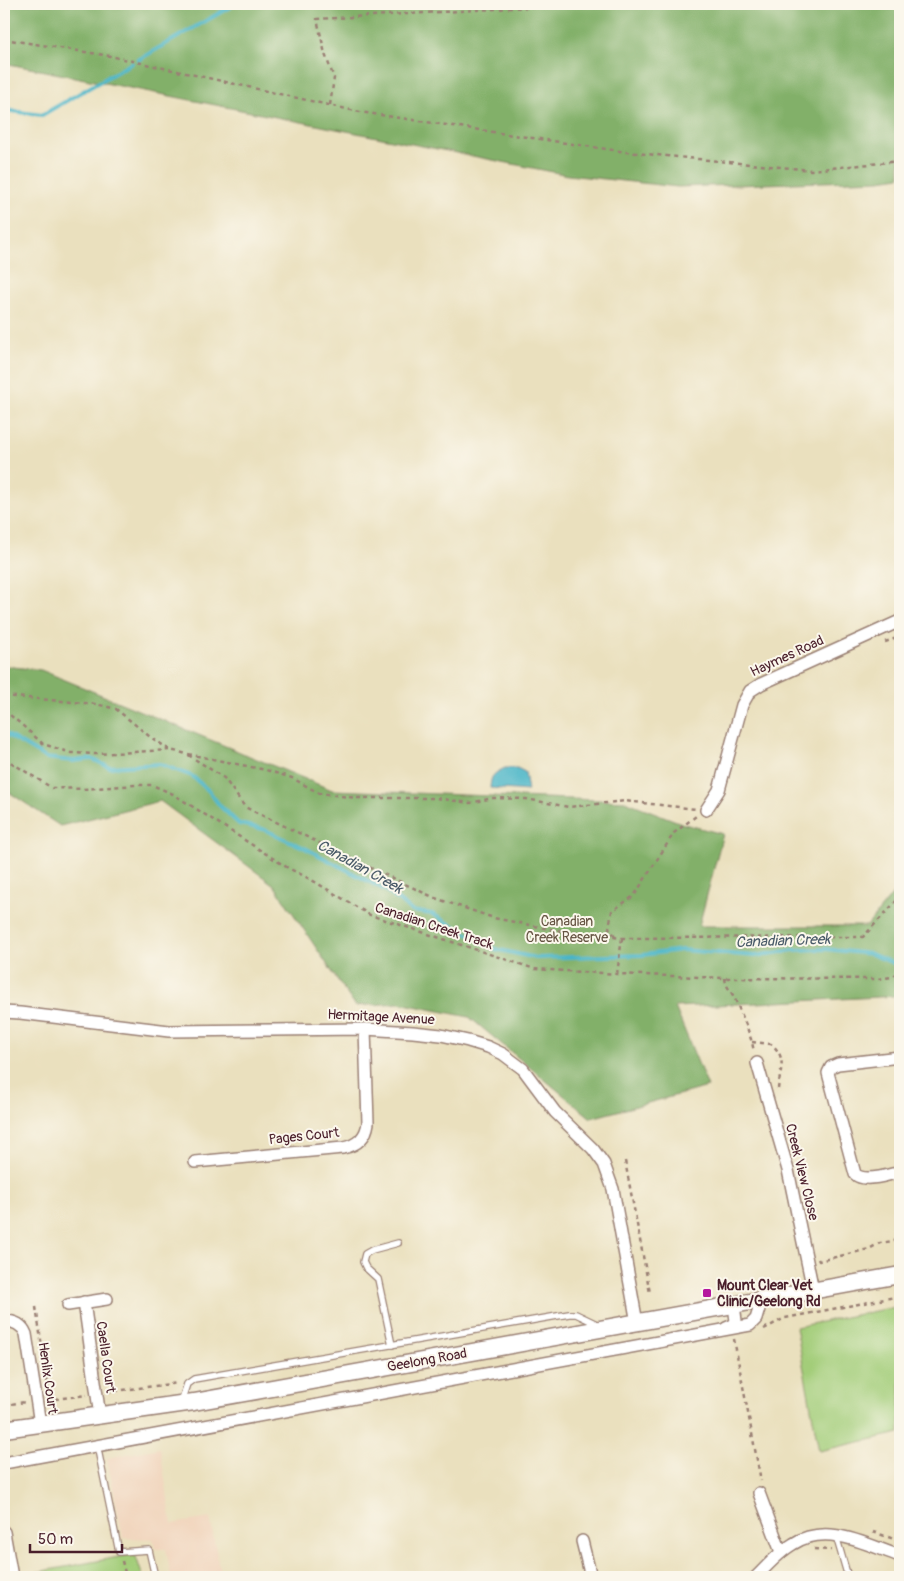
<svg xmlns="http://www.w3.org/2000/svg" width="904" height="1581" viewBox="0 0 904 1581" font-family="Pangolin,sans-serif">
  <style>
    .built { fill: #f1d5bd }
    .green { fill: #a3cd79; stroke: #767652 }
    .forest { fill: #82b069; stroke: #66684a }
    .water { fill: #4ab5c7; stroke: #4a6a79 }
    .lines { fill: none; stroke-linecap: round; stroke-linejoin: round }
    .stream { stroke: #4ab5c7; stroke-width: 4 }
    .service-casing { stroke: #9a8074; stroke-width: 8 }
    .minor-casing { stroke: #9a8074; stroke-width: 14 }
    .secondary-casing { stroke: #9a8074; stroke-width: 19 }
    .path { stroke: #9a8074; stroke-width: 2.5; stroke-dasharray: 4 4; stroke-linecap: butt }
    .service { stroke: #fff; stroke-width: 5.5 }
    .minor { stroke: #fff; stroke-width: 11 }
    .secondary { stroke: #fff; stroke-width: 16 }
    .poi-dot { fill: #b5179e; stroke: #fbf7ec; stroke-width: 2 }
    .labels { text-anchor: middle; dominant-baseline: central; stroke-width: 4; stroke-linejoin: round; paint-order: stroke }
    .street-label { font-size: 14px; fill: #4a1f2b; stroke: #fbf7ec }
    .park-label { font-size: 14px; fill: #655342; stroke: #fbf7ec }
    .poi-label { font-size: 14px; font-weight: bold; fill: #4a1f2b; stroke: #fbf7ec; text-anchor: start }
    .water-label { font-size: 15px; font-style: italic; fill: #4a5b69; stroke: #fbf7ec }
  </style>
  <rect width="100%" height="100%" fill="#fbf7ec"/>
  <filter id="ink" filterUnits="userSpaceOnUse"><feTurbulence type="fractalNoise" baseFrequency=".02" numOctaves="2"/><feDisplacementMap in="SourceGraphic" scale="10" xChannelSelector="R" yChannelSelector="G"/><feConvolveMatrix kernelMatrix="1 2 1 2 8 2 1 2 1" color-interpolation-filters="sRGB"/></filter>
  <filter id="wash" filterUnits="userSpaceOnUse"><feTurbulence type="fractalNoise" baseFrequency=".0096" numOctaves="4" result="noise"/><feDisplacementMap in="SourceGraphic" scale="20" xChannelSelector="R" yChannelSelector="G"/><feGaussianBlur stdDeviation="1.12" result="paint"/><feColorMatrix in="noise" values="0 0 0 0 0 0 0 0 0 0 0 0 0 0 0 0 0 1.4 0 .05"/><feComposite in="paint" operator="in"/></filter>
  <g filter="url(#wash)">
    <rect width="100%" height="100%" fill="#eae0be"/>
    <path class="built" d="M160,1448L172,1524L210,1518L221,1577H171L166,1549H155L153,1539L123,1538L107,1458Z"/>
    <g class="green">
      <path d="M900,1306V1433L819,1451L796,1327Z"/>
      <path d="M135,1554L143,1577H28L27,1574Z"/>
    </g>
    <g class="forest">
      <path d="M4,4H900V177L880,180L678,187L568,175L4,63Z"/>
      <path d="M4,666L41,670L332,790L625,801L684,824L723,834L699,926H867L900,885V996L675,1007L708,1087L591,1118L469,1017L399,1003L355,1006L274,885L160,801L60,826L4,789Z"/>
    </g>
    <path class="water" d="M505,768H517L525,772L528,791L490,788C491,775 493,774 505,768Z"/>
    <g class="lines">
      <g class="stream">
        <path d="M138,60L235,4"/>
        <path d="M4,110L42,115L132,63"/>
        <path d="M4,733L46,758L73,761L92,759L109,767L160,764L192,776L209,791L220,806L239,824L263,829L305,848L385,890L412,911L432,914L495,949L536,958L642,955L682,950L755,956L794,950L825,949L871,954L893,963L900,953"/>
      </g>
    </g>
  </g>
  <g filter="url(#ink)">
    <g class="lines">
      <g class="service-casing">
        <g id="service">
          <path d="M392,1345L378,1279L366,1268L363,1262L365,1254L372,1250L398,1243"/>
          <path d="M181,1402L187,1384L194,1379L569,1314H576L599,1325"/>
          <path d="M97,1445L119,1552L149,1550L155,1577"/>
          <path d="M836,1536L848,1577"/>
        </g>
      </g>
      <g class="minor-casing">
        <g id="minor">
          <path d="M706,810L719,790L742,705L750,691L761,684L900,621"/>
          <path d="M4,1012L20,1013L169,1031L365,1029L413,1032L441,1035L468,1041L488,1047L503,1054L523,1069L555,1112L593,1149L604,1164L613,1189L637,1323"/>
          <path d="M900,1057L838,1064L831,1067L828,1073L855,1174C864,1183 888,1175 900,1172"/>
          <path d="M757,1063L788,1170L813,1290"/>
          <path d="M195,1162L343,1148C357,1145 366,1138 368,1123L365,1029"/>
          <path d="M84,1302L100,1417"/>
          <path d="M68,1305L107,1299"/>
          <path d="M4,1321C14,1321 22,1324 26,1334L40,1424"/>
          <path d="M726,1328L733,1325L736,1321L734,1305"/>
          <path d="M4,1463L750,1325L756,1319L762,1299"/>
          <path d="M759,1493L781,1552"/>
          <path d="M4,1532L12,1577"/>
          <path d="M582,1541L591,1577"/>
          <path d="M756,1577C767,1566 779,1552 793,1544C827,1522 867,1545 900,1556"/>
        </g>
      </g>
      <g class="secondary-casing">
        <path id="secondary" d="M4,1429L194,1402L900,1275"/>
      </g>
      <g class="path">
        <path d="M4,39L110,56L360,112L626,152L811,170L900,161"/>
        <path d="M330,105L334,78L325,54L317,19L584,4"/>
        <path d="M885,642L900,637"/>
        <path d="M4,696L96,704L116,709L149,736L170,750L187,754L224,778L245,807L375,870L435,898L494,918L555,930L622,938L863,937L900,897"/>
        <path d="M4,710L22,725L43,744L71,753L97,754L169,750"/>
        <path d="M188,754L266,770L292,778L319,793L357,798H436L470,803L493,798L526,799L569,807L625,801L696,809"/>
        <path d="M4,758L52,788L84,789L136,785H152L173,794L288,868L310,879L370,915L535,969L617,974L725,978L878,979L891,977L900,972"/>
        <path d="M615,936L609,928L612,911L634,896L674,833L696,816"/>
        <path d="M617,974L622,938"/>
        <path d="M725,978C726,988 731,990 735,999C742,1016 751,1034 754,1052"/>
        <path d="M752,1042L771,1044C788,1058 780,1070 778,1089"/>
        <path d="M625,1161L650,1293"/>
        <path d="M818,1259L819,1261L869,1249L880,1243L900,1240"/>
        <path d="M36,1307L50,1399"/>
        <path d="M764,1329L785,1318L900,1296"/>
        <path d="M734,1339L761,1481"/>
        <path d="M107,1392L178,1383"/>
        <path d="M47,1400L87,1395"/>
        <path d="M4,1405L25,1402"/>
        <path d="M4,1485H7"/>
        <path d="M873,1532L900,1541"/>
        <path d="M814,1549L831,1550"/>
        <path d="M122,1561L126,1577"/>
      </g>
      <use href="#service" class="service"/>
      <use href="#minor" class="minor"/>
      <use href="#secondary" class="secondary"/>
    </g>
  </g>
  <rect class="poi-dot" x="702" y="1288" width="10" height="10" rx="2.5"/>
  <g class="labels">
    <g class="street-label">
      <text transform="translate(787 656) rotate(-25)">Haymes Road</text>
      <text transform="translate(434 926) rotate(18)">Canadian Creek Track</text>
      <text transform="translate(381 1017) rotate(3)">Hermitage Avenue</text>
      <text transform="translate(304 1136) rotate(-6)">Pages Court</text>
      <text transform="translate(802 1172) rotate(76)">Creek View Close</text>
      <text transform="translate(106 1357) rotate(82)">Caella Court</text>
      <text transform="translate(427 1360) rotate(-10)">Geelong Road</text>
      <text transform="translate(48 1378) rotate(82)">Henlix Court</text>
    </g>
    <g class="park-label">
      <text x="567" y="921">Canadian<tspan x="567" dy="16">Creek Reserve</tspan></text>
    </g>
    <g class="poi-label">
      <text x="717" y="1285">Mount Clear Vet<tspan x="717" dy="16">Clinic/Geelong Rd</tspan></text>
    </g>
    <g class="water-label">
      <text transform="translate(360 867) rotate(29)">Canadian Creek</text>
      <text transform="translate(783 941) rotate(-2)">Canadian Creek</text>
    </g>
  </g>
  <rect width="904" height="1581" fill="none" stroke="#fbf7ec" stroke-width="20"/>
  <path d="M30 1544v8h92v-8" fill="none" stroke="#4a1f2b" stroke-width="2.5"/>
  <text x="38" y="1544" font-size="15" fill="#4a1f2b" stroke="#fbf7ec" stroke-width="4" paint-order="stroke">50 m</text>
</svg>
